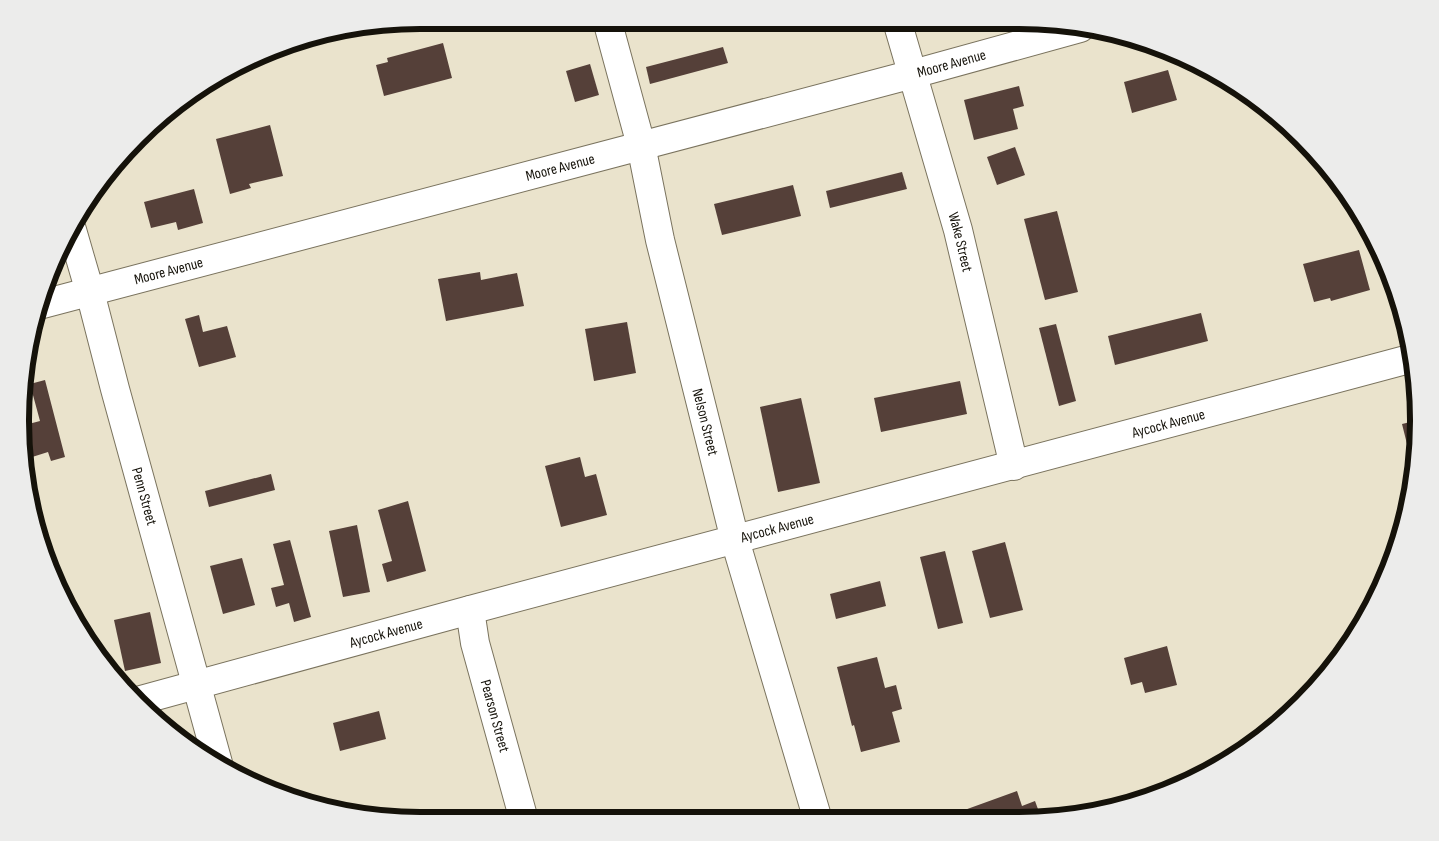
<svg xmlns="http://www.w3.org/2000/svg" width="1439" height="841" viewBox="0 0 1439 841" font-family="'Sofia Sans Condensed',sans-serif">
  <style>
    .building { fill: #554039 }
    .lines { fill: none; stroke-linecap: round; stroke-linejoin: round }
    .minor-casing { stroke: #7a735e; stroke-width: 30 }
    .minor { stroke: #fff; stroke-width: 28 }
    .labels { text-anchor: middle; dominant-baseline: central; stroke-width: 5; stroke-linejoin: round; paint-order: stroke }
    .street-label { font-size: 15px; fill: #15120a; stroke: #fff }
    .rim { fill: none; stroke: #15120a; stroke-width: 6 }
  </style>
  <rect width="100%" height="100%" fill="#eae3cc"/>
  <g class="building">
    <path d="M520,20H547V21L522,27Z"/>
    <path d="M832,21H863L834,29Z"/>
    <path d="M443,43L452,78L384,96L376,65L388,62L387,58Z"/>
    <path d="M723,47L728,63L650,84L646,67Z"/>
    <path d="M590,64L599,95L575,102L566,71Z"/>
    <path d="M1168,70L1177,100L1132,113L1124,82Z"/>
    <path d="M1019,86L1024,106L1013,109L1018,129L974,140L964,100Z"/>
    <path d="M270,125L283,176L249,184L251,188L230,194L216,139Z"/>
    <path d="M1015,147L1025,175L997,185L987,157Z"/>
    <path d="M902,172L907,189L830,208L826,191Z"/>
    <path d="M793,185L801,216L722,235L714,204Z"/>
    <path d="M194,189L203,223L178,230L176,222L151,228L144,202Z"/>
    <path d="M1057,211L1078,292L1045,300L1024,219Z"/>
    <path d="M1359,250L1370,290L1331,301L1330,298L1314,302L1303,264Z"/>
    <path d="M480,272L481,280L517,273L524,306L446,321L438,279Z"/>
    <path d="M1201,313L1208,341L1115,365L1108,336Z"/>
    <path d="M199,315L203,332L227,326L236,357L199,367L185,319Z"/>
    <path d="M627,322L636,373L594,381L585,329Z"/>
    <path d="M1056,324L1076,401L1059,406L1039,328Z"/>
    <path d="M45,380L65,457L51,461L48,452L29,458L21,426L40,421L30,384Z"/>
    <path d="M960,381L967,414L881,432L874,398Z"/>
    <path d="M801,398L820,483L778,492L760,407Z"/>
    <path d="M1419,420L1414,472L1402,424Z"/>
    <path d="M580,457L585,477L596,474L607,515L561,527L545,466Z"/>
    <path d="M271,474L275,490L209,507L205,491Z"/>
    <path d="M408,501L426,571L387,582L382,564L392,561L378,510Z"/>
    <path d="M357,525L370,592L343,597L329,531Z"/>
    <path d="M290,540L311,617L294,622L289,603L276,607L271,588L284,585L273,544Z"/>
    <path d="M1005,542L1023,610L990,618L972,551Z"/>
    <path d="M945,551L963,623L938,629L920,557Z"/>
    <path d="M242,558L255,605L223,614L210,566Z"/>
    <path d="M880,581L886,606L836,619L830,594Z"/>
    <path d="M150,612L161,663L125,671L114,620Z"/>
    <path d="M1167,646L1177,685L1145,693L1142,682L1131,685L1124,658Z"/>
    <path d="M877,657L885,688L896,685L902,709L892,712L900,742L861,752L854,725L852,726L837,667Z"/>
    <path d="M379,711L386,739L340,751L333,723Z"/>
    <path d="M1017,791L1022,806L1035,801L1042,820H961L959,812Z"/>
  </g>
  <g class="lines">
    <g class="minor-casing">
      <g id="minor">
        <path id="s1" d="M607,20L641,145L660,240L735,540L818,820"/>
        <path id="s2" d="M897,21L958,230L1014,466"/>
        <path id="s3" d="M72,230L90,292L115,389L218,763"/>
        <path id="s4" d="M39,305L913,74L1080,28"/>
        <path id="s5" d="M470,610L475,643L524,820"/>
        <path id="s6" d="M141,700L470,610L1413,358"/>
      </g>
    </g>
    <use href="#minor" class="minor"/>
  </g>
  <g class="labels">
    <g class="street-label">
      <text stroke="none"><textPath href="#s4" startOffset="944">Moore Avenue</textPath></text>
      <text stroke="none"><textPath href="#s4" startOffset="539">Moore Avenue</textPath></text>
      <text stroke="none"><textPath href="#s2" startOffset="230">Wake Street</textPath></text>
      <text stroke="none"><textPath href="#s4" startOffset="134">Moore Avenue</textPath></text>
      <text stroke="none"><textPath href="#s1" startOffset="414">Nelson Street</textPath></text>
      <text stroke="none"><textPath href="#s6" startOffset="1064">Aycock Avenue</textPath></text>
      <text stroke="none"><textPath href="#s3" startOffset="276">Penn Street</textPath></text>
      <text stroke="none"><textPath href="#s6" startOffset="659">Aycock Avenue</textPath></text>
      <text stroke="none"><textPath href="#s6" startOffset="254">Aycock Avenue</textPath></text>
      <text stroke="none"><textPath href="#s5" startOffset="109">Pearson Street</textPath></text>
    </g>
  </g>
  <path d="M0 0H1439V841H0ZM420 29H1019A391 391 0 0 1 1410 420V421A391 391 0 0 1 1019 812H420A391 391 0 0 1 29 421V420A391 391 0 0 1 420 29Z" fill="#ececeb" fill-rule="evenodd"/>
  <path class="rim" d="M420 29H1019A391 391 0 0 1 1410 420V421A391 391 0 0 1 1019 812H420A391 391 0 0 1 29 421V420A391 391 0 0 1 420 29Z"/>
</svg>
